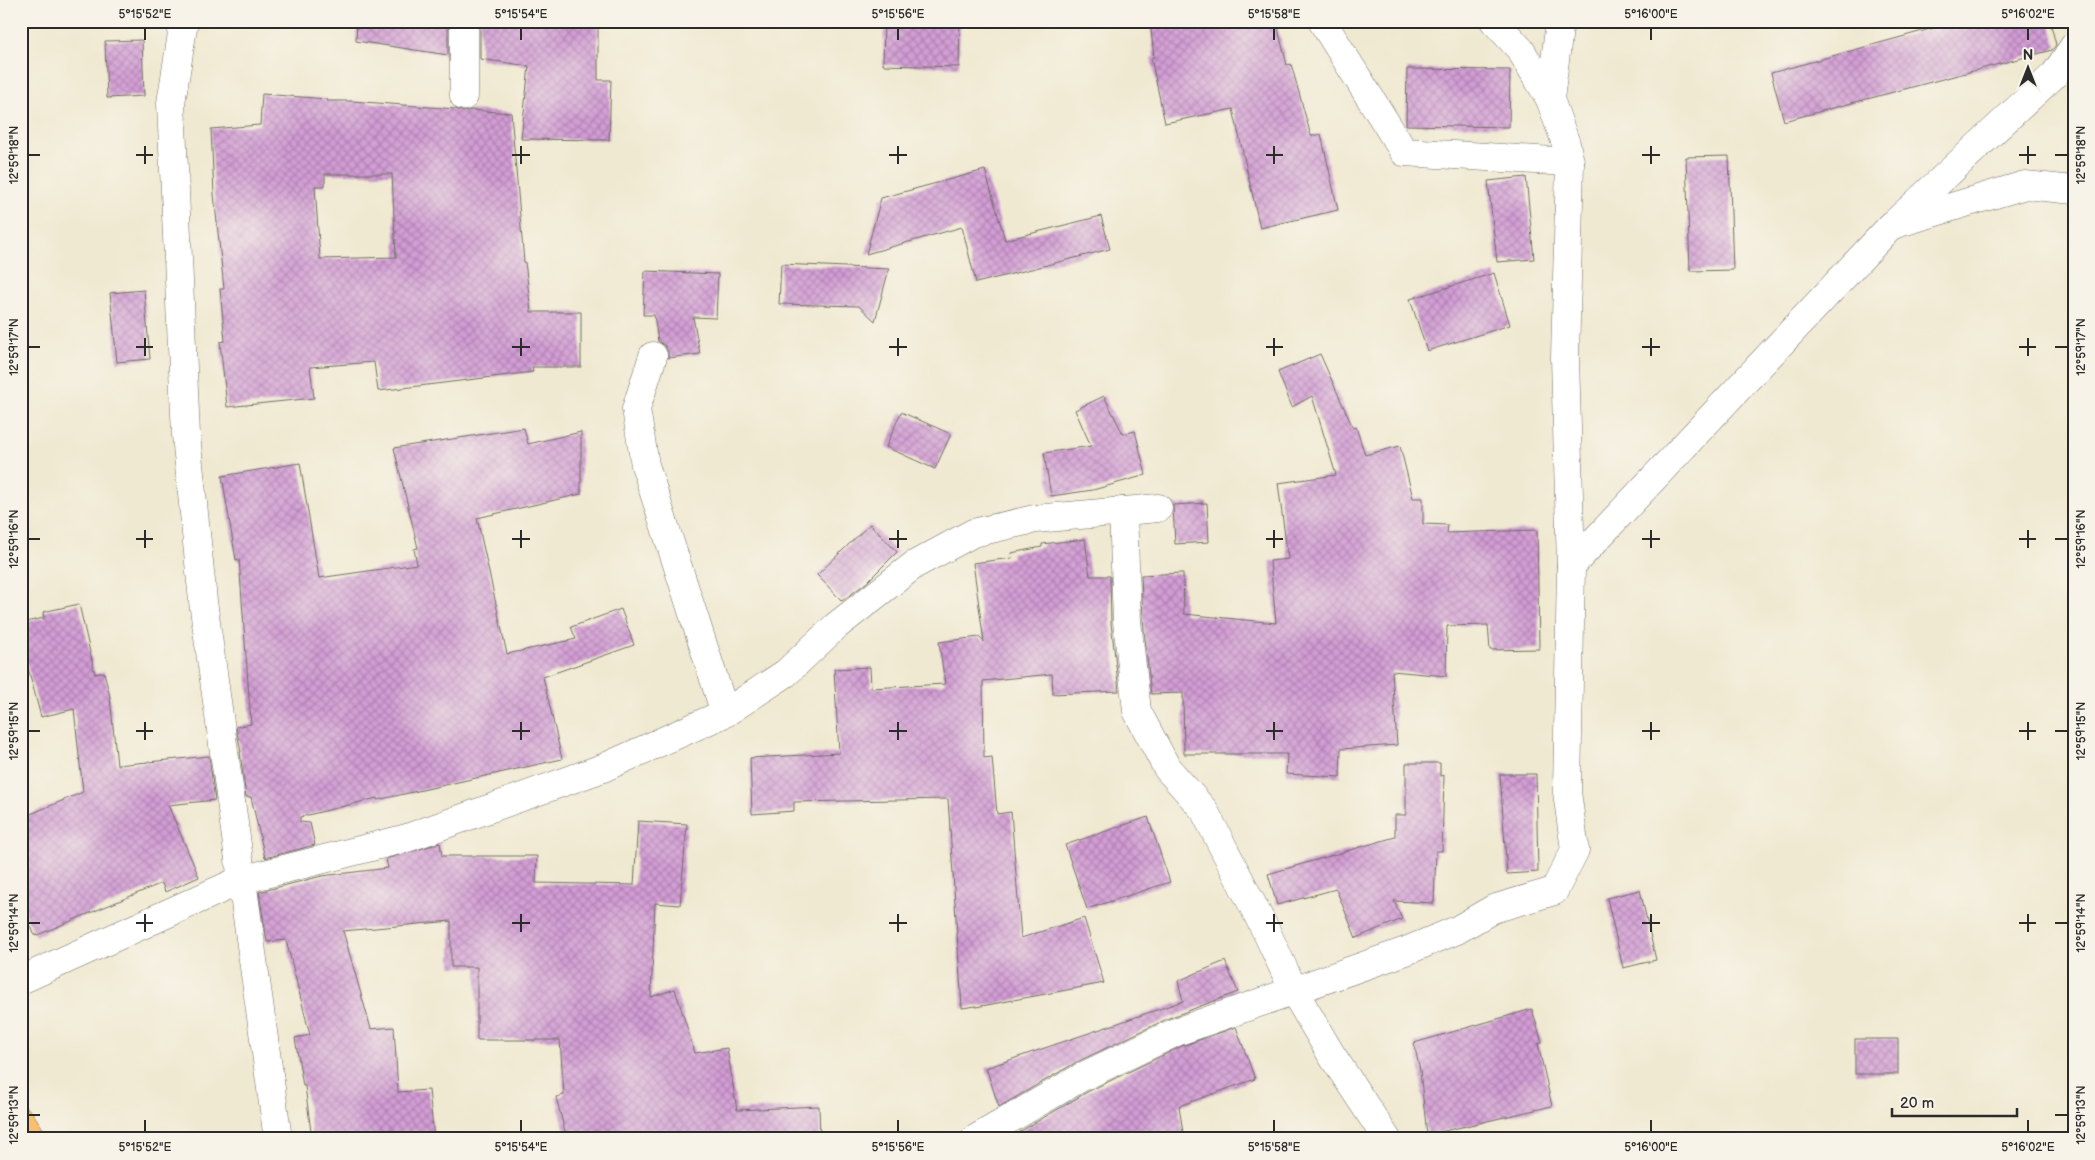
<svg xmlns="http://www.w3.org/2000/svg" width="2095" height="1160" viewBox="0 0 2095 1160" font-family="'Balsamiq Sans',sans-serif">
  <style>
    .building { fill: url(#building-cross-hatch); fill-rule: evenodd }
    .lines { fill: none; stroke-linecap: round; stroke-linejoin: round }
    .street-casing { stroke: #706e65; stroke-width: 29 }
    .highway-casing { stroke: #706e65; stroke-width: 29 }
    .street { stroke: #fff; stroke-width: 28 }
    .highway { stroke: #fbbd6e; stroke-width: 28 }
    .ticks { fill: none; stroke: #2b2b2b; stroke-width: 2 }
    .neatline { fill: none; stroke: #2b2b2b; stroke-width: 2 }
    .ticks-label { font-size: 12px; text-anchor: middle; fill: #2b2b2b }
  </style>
  <defs>
    <pattern id="building-cross-hatch" width="8" height="8" patternUnits="userSpaceOnUse" patternTransform="scale(1.25)"><rect width="8" height="8" fill="#d39dd5"/><path d="M0 0l8 8M0 8l8-8" fill="none" stroke="#ab80ad"/></pattern>
  </defs>
  <rect width="100%" height="100%" fill="#f7f3e8"/>
  <filter id="ink" filterUnits="userSpaceOnUse"><feTurbulence type="fractalNoise" baseFrequency=".02" numOctaves="2"/><feDisplacementMap in="SourceGraphic" scale="10" xChannelSelector="R" yChannelSelector="G"/><feConvolveMatrix kernelMatrix="1 2 1 2 8 2 1 2 1" color-interpolation-filters="sRGB"/></filter>
  <filter id="wash" filterUnits="userSpaceOnUse"><feTurbulence type="fractalNoise" baseFrequency=".0096" numOctaves="4" result="noise"/><feDisplacementMap in="SourceGraphic" scale="20" xChannelSelector="R" yChannelSelector="G"/><feGaussianBlur stdDeviation="1.12" result="paint"/><feColorMatrix in="noise" values="0 0 0 0 0 0 0 0 0 0 0 0 0 0 0 0 0 1.4 0 .05"/><feComposite in="paint" operator="in"/></filter>
  <g filter="url(#wash)">
    <rect width="100%" height="100%" fill="#f0e9d1"/>
    <g id="blocks">
      <g class="building">
        <path d="M357,21H448V55L356,41Z"/>
        <path d="M480,21H598V80H611L609,140L521,139L529,66L480,59Z"/>
        <path d="M884,21H960L959,67L883,65Z"/>
        <path d="M1150,21H1276L1287,65L1291,64L1311,136L1321,134L1338,210L1260,228L1233,109L1165,123L1151,58L1154,57Z"/>
        <path d="M1959,21H2050L2056,45L2052,50L1784,121L1771,73Z"/>
        <path d="M142,40L144,96L107,98L105,41Z"/>
        <path d="M1407,69L1510,70L1509,127L1406,125Z"/>
        <path d="M262,94L327,99V101H351L455,109L464,112L471,110L511,113L524,262H525L531,312H581V367H532L533,372L378,391L374,362L310,367L314,398L227,407L220,342L225,341L220,289H224L214,194L211,129L260,125ZM325,174H392L396,257L320,259L315,186H325Z"/>
        <path d="M1729,156L1733,270L1690,271L1686,157Z"/>
        <path d="M985,170L1005,240L1101,216L1110,249L976,283L962,227L866,254L881,198Z"/>
        <path d="M1526,177L1534,259L1497,262L1488,181Z"/>
        <path d="M781,264L889,269L875,321L859,306L779,304Z"/>
        <path d="M645,271L718,274L716,318L693,317L700,354L668,358V352L665,346L658,341L654,315H643Z"/>
        <path d="M1494,273L1510,325L1427,351L1410,299Z"/>
        <path d="M144,290L150,359L117,362L110,293Z"/>
        <path d="M1320,354L1353,428L1356,427L1365,455L1400,446L1413,498H1423V524L1448,525L1447,533L1537,530L1539,649L1490,650L1488,625L1447,626L1446,676L1392,671L1397,745L1341,749L1340,777L1286,774L1287,754H1184L1183,693L1151,694L1143,620L1141,575L1183,573L1184,614L1276,623L1270,561L1288,559L1278,483L1336,475L1312,396L1292,407L1278,372Z"/>
        <path d="M1104,396L1123,434L1135,431L1146,475L1093,490L1051,496L1044,453L1091,446L1075,410Z"/>
        <path d="M901,412L951,434L935,469L886,447Z"/>
        <path d="M524,428L528,444L581,432V494L477,518L507,654L576,639L571,627L621,609L634,645L543,677L562,759L377,800V798L300,817V822L310,823L315,845L265,858L251,797H246L240,752H241L236,727L251,724L239,559L236,560L222,476L300,463L319,578L417,564L414,549L418,548L394,448Z"/>
        <path d="M1207,503L1209,542L1175,544L1173,505Z"/>
        <path d="M870,524L897,552L866,583L842,601L817,575Z"/>
        <path d="M1085,539L1090,576H1110L1111,623L1119,691L1053,694L1052,674L983,681L984,758L992,757L997,814L1011,812L1021,938L1084,918L1104,983L976,1007V1006L962,1008L948,799L794,802V811L752,814L750,758L839,753L834,669L870,667L871,688L945,684L939,642L979,637L984,642L973,563L1012,558L1011,553L1042,547V544Z"/>
        <path d="M79,604L95,674L104,672L110,697L117,765L209,756L215,800L168,805L199,877L165,892L162,883L35,936L21,903V818L83,792L74,709L41,717L21,641V623L44,618L43,612Z"/>
        <path d="M1406,763H1440V776L1444,775L1442,851H1436L1434,903L1394,901L1402,919L1356,938L1336,889L1277,905L1268,874L1395,837V815H1406Z"/>
        <path d="M1500,774H1536L1538,872L1507,874Z"/>
        <path d="M1148,817L1170,882L1087,909L1065,845Z"/>
        <path d="M638,821L687,824L680,905L655,903L651,997L675,989L695,1053L727,1048L737,1110L819,1106L820,1139H567L556,1097L564,1095L560,1040H477V967H451V921L343,931L371,1029L394,1027L398,1092L429,1090L434,1139H312L305,1086H303L295,1038L310,1035L286,940L267,942L259,892L322,876L388,868L386,859L440,843L442,856H537L536,883L634,885Z"/>
        <path d="M1640,890L1656,960L1623,968L1607,898Z"/>
        <path d="M1225,961L1238,992L1169,1018L1075,1063L999,1107L986,1068L1183,1001L1178,981Z"/>
        <path d="M1532,1009L1542,1043L1538,1044L1552,1106L1427,1135L1420,1071L1414,1043Z"/>
        <path d="M1236,1027L1255,1079L1179,1106L1184,1139H1020L1019,1132L1089,1091L1182,1046Z"/>
        <rect x="1855" y="1039" width="43" height="35"/>
      </g>
    </g>
  </g>
  <g filter="url(#ink)">
    <use href="#blocks" fill-opacity="0" stroke="#706e65" stroke-width="1"/>
    <g class="lines">
      <g class="street-casing">
        <g id="street">
          <path d="M184,21L171,103L186,435L203,601L278,1139"/>
          <path d="M464,21V96"/>
          <path d="M1322,21L1404,152L1570,162"/>
          <path d="M1494,21L1520,49L1550,99"/>
          <path d="M1897,221L2055,74L2074,46"/>
          <path d="M653,356L636,409L645,465L725,713"/>
          <path d="M1123,511L1127,621L1137,711L1167,768L1204,810L1267,933L1294,991L1331,1054L1387,1139"/>
          <path d="M1571,566L1892,225L2025,185L2074,190"/>
          <path d="M21,980L241,880L407,838L603,768L725,713L786,673L836,626L914,565L973,533L1035,519L1158,508"/>
          <path d="M975,1139L1082,1077L1176,1032L1406,951L1457,930L1493,909L1554,891L1575,850L1567,792L1571,566L1565,358L1570,162L1566,144L1550,99L1560,21"/>
        </g>
      </g>
      <g class="highway-casing">
        <path id="highway" d="M21,1121L33,1139"/>
      </g>
      <use href="#street" class="street"/>
      <use href="#highway" class="highway"/>
    </g>
  </g>
  <path class="ticks" d="M145,28V40M521,28V40M898,28V40M1274,28V40M1651,28V40M2028,28V40M145,146V164M521,146V164M898,146V164M1274,146V164M1651,146V164M2028,146V164M28,155H40M136,155H153M512,155H530M889,155H907M1266,155H1283M1642,155H1660M2019,155H2036M2055,155H2068M145,338V356M521,338V356M898,338V356M1274,338V356M1651,338V356M2028,338V356M28,347H40M136,347H153M512,347H530M889,347H907M1266,347H1283M1642,347H1660M2019,347H2036M2055,347H2068M145,530V548M521,530V548M898,530V548M1274,530V548M1651,530V548M2028,530V548M28,539H40M136,539H153M512,539H530M889,539H907M1266,539H1283M1642,539H1660M2019,539H2036M2055,539H2068M145,722V740M521,722V740M898,722V740M1274,722V740M1651,722V740M2028,722V740M28,731H40M136,731H153M512,731H530M889,731H907M1266,731H1283M1642,731H1660M2019,731H2036M2055,731H2068M145,914V932M521,914V932M898,914V932M1274,914V932M1651,914V932M2028,914V932M28,923H40M136,923H153M512,923H530M889,923H907M1266,923H1283M1642,923H1660M2019,923H2036M2055,923H2068M28,1115H40M2055,1115H2068M145,1120V1132M521,1120V1132M898,1120V1132M1274,1120V1132M1651,1120V1132M2028,1120V1132"/>
  <rect width="2095" height="1160" fill="none" stroke="#f7f3e8" stroke-width="55"/>
  <g transform="translate(2028 68)" stroke="#f7f3e8" stroke-width="4" paint-order="stroke">
  <path d="M0-4L9 19L0 12L-9 19Z" fill="#2b2b2b"/>
  <text y="-8" font-size="14" font-weight="bold" text-anchor="middle" fill="#2b2b2b">N</text>
  </g>
  <path d="M1892 1108v8h125v-8" fill="none" stroke="#2b2b2b" stroke-width="2.5"/>
  <text x="1900" y="1108" font-size="15" fill="#2b2b2b" stroke="#f7f3e8" stroke-width="4" paint-order="stroke">20 m</text>
  <rect x="28" y="28" width="2040" height="1104" class="neatline"/>
  <g class="ticks-label">
    <text x="145" y="18">5°15'52"E</text>
    <text x="521" y="18">5°15'54"E</text>
    <text x="898" y="18">5°15'56"E</text>
    <text x="1274" y="18">5°15'58"E</text>
    <text x="1651" y="18">5°16'00"E</text>
    <text x="2028" y="18">5°16'02"E</text>
    <text transform="translate(14 155) rotate(-90)" y="4">12°59'18"N</text>
    <text transform="translate(2081 155) rotate(-90)" y="4">12°59'18"N</text>
    <text transform="translate(14 347) rotate(-90)" y="4">12°59'17"N</text>
    <text transform="translate(2081 347) rotate(-90)" y="4">12°59'17"N</text>
    <text transform="translate(14 539) rotate(-90)" y="4">12°59'16"N</text>
    <text transform="translate(2081 539) rotate(-90)" y="4">12°59'16"N</text>
    <text transform="translate(14 731) rotate(-90)" y="4">12°59'15"N</text>
    <text transform="translate(2081 731) rotate(-90)" y="4">12°59'15"N</text>
    <text transform="translate(14 923) rotate(-90)" y="4">12°59'14"N</text>
    <text transform="translate(2081 923) rotate(-90)" y="4">12°59'14"N</text>
    <text transform="translate(14 1115) rotate(-90)" y="4">12°59'13"N</text>
    <text transform="translate(2081 1115) rotate(-90)" y="4">12°59'13"N</text>
    <text x="145" y="1151">5°15'52"E</text>
    <text x="521" y="1151">5°15'54"E</text>
    <text x="898" y="1151">5°15'56"E</text>
    <text x="1274" y="1151">5°15'58"E</text>
    <text x="1651" y="1151">5°16'00"E</text>
    <text x="2028" y="1151">5°16'02"E</text>
  </g>
</svg>
